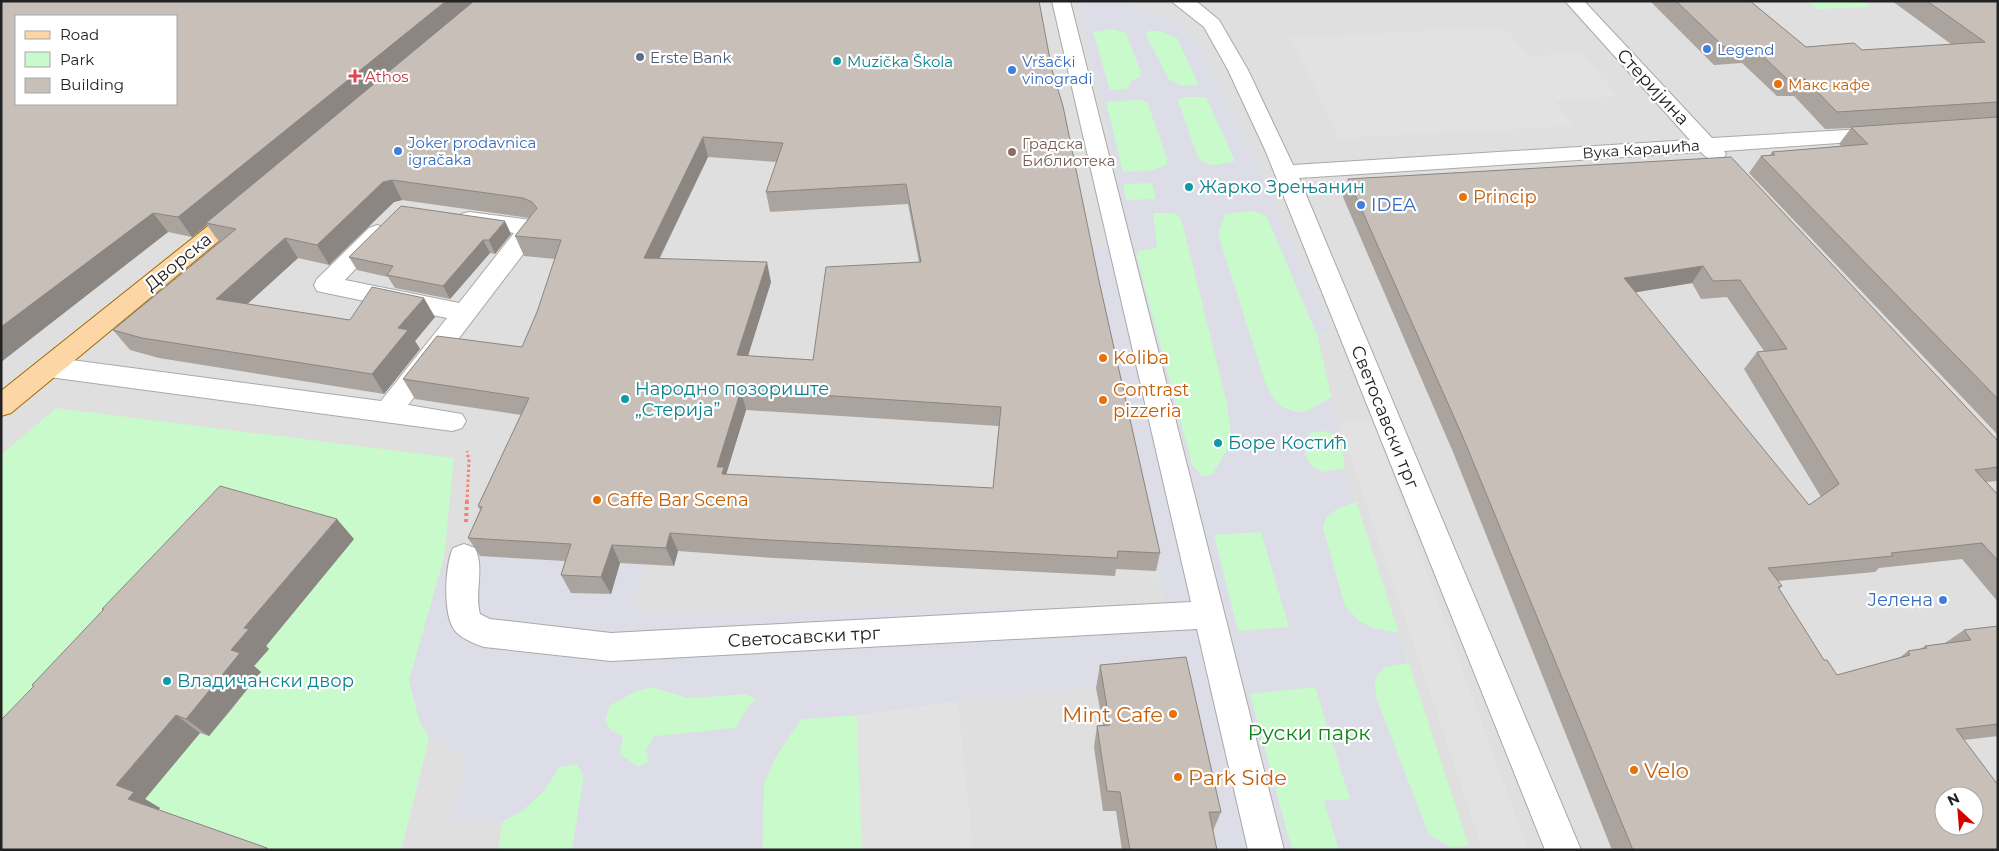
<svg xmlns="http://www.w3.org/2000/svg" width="1999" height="851" viewBox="0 0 1999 851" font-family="Montserrat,sans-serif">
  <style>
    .residential { fill: #e0dfdf; fill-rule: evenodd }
    .park { fill: #c8facc }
    .parking { fill: #e2e2e2 }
    .plaza { fill: #dddde8; fill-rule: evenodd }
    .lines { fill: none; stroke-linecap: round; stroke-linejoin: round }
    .minor-casing { stroke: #a9a9a9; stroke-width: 2 }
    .major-casing { stroke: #a06b00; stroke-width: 2 }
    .path-far1 { stroke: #fa8072; stroke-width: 3; stroke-dasharray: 2.5 2.5; stroke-linecap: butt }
    .path { stroke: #fa8072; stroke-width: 4; stroke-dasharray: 3 3; stroke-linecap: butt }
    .minor { fill: #fff; fill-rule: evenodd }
    .major { fill: #fcd6a4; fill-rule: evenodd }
    .wall { fill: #aba49e; fill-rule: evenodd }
    .shaded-wall { fill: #8b8681 }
    .building { fill: #c7bfb8; stroke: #8b8681; fill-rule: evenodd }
    .shop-dot { fill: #3f7fe0; stroke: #fff; stroke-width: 2 }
    .service-dot { fill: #5c6f8a; stroke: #fff; stroke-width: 2 }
    .culture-dot { fill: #0f9aa8; stroke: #fff; stroke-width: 2 }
    .health-dot { fill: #e0444e; stroke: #fff; stroke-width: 2 }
    .food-dot { fill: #e8710a; stroke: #fff; stroke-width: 2 }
    .education-dot { fill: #8d6e63; stroke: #fff; stroke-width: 2 }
    .labels { text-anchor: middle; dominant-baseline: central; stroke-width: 4.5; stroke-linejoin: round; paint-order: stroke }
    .far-shop-label { font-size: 15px; fill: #366cbe; stroke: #fff; text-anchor: start }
    .far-service-label { font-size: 15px; fill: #4e5e75; stroke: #fff; text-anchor: start }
    .far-culture-label { font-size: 15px; fill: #0d838f; stroke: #fff; text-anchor: start }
    .far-health-label { font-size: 15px; fill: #be3a42; stroke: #fff; text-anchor: start }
    .far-food-label { font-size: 15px; fill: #c56008; stroke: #fff; text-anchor: start }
    .far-education-label { font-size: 15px; fill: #785e54; stroke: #fff; text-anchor: start }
    .far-street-label { font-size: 15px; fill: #222; stroke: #fff }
    .street-label { font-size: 18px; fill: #222; stroke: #fff }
    .culture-label { font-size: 18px; fill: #0d838f; stroke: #fff; text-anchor: start }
    .food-label { font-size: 18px; fill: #c56008; stroke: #fff; text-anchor: start }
    .shop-label { font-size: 18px; fill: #366cbe; stroke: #fff; text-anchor: start }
    .near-food-label { font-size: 21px; fill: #c56008; stroke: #fff; text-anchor: start }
    .near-park-label { font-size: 21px; fill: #0c8416; stroke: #fff }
  </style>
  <rect width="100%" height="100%" fill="#f2efe9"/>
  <path class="residential" d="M1,1H1998V850H1ZM16,16H176V104H16ZM1944,796H1974V826H1944Z"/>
  <g class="park">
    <path d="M1086,1H1124L1173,19L1193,37L1242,131L1333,331L1317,334L1340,435L1345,468L1470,850H1205L1201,831H1213L1156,571L1120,246L1117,173L1079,5Z"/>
    <path d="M1808,1H1864L1870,7L1817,9Z"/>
    <path d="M56,408L454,458L444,558L409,681L420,722L429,738L401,850H1V455Z"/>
    <path d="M651,687L688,698L747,694L756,699L748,707L736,728L648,755L649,762L638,767L620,754V746L605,721L609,706L634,692Z"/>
    <path d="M857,715L862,850H762L764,783L776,756L801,719Z"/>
    <path d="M577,764L584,776L572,850H498L503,821C530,807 543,792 560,766Z"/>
  </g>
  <g class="parking">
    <path d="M1503,27L1530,56L1582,53L1617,96L1555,101L1573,126L1339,138L1291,38Z"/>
    <path d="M1372,421L1528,850H1483L1339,423Z"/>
    <path d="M958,701L973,850H862L857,715Z"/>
  </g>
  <path class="plaza" d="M1086,1H1124L1173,19L1184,27L1193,37L1242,131L1333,331L1316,333L1268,219L1261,213L1250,211L1225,214L1218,234L1265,382L1273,398L1282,407L1295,412L1307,411L1332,397L1340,435L1321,431L1310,433L1305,439V455L1311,465L1321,472L1345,468L1356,502L1338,508L1326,518L1323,528L1345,606L1358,620L1373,628L1399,633L1408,663L1384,667L1375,678L1376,697L1429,835L1451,847L1469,846L1470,850H1339L1324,801L1350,799L1315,687L1250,694L1292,850H1205L1179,680L958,701L857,715L801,719L776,756L764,783L762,850H572L584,776L577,764L560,767L542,793L521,812L503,821L452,820L466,771L463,753L429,738L420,722L409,681L444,558L480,556L581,562L571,593L610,594L620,563L645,564L634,608L644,614L1164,605L1087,250L1120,246L1103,175L1117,173L1079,5ZM1112,29L1126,33L1141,72L1140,77L1131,81L1127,89L1110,90L1093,32ZM1150,31H1160L1177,38L1199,85L1183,86L1169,80L1145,33ZM1186,97H1206L1235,161L1217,165L1206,164L1198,158L1178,100ZM1140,100L1147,102L1167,158V164L1154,170L1123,172L1106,102ZM1152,183L1156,199L1126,200L1123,184ZM1153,213H1174L1181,218L1227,403L1232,441L1212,475L1202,476L1192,465L1137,257L1138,251L1157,248ZM1261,532L1289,627L1238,631L1214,535ZM651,687L688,698L746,694L756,699L748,707L736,728L655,736L646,749L649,762L638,767L620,754L623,736L611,731L605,722L609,706L634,692Z"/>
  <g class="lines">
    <g class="minor-casing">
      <g id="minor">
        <path d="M1052,1H1070L1284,850H1248L1197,629L611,661L484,647C475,644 463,639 456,632C442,617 445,565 453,548L464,544L475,548C485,568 474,592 480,614L490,619L611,633L1191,602Z"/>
        <path d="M1171,1H1196L1219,20L1248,70L1293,165L1690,140L1565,1H1584L1712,138L1881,128L1889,129L1892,134L1889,139L1881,140L1724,151L1726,154L1723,159C1713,161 1708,160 1701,152L1299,178L1581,850H1545L1266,152L1228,70L1204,27Z"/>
        <path d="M469,212L531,220L539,223L543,228L408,405L462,414L466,421L462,428L452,431L49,377L40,374L36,367L40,360L49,357L381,401L447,318L326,293L317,291L314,285L317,279L369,228L377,225L385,228L389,233L345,280L459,303L514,233L461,224L457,219L461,214Z"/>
      </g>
    </g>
    <g class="major-casing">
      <path id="major" d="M241,204L249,206L252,211L249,216L11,413L1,416V391L233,206Z"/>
    </g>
    <path class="path-far1" d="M467,502L469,461L467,451"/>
    <path class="path" d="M466,522L467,500"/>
    <use href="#minor" class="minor"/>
    <use href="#major" class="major"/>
  </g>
  <g class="wall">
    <path d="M1,1L1052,70L1160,553L1156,571L1116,569L1115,576L774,558L678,551L674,566L620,563L611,594L571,593L561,575L565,561L480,556L468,538L480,510L478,506L521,415L415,399L403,379L522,347L537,312L555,259L524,256L515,236L529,218L402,200L394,202L329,265L298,258L247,304L350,320L435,317L415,341L420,349L384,394L159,358L130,350L113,330L220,243L207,225L192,237L168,232L1,362ZM708,157L777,162L766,192L770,212L908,204L919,262L813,360L748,356L771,282L660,258ZM746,410L999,426L993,488L726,474Z"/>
    <path d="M1650,1H1750L1806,47L1862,50L1951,44L1892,1H1998V435L1749,173L1761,156L1770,155L1772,152L1841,146L1839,144L1851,128L1825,129L1794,96H1777L1742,63L1714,65Z"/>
    <path d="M1731,157L1998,441V481L1986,482L1998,495V602L1962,559L1879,568L1875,572L1778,581L1782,586L1779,589L1824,660L1837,675L1899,658L1908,651L1920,649L1925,646L1945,643L1964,630L1998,626V736L1964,740L1998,850H1612L1453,452L1343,197L1348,179ZM1692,283L1701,299L1727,297L1764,351L1757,352L1744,369L1821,497L1809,505L1635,292Z"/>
    <path d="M511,234L495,254L490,253L450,299L395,288L388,277L357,270L349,257Z"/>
    <path d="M354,539L266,646L269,649L254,666L261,672L231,710L209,736L200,733L145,799L160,808L158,810L267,848L269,850H1L33,686L103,610L102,609Z"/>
    <path d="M1100,665L1221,812L1213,831L1217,850H1122L1116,811H1103L1094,747L1097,726L1103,725L1096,688Z"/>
  </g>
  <g class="shaded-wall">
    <path d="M446,1H477L206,223L207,225L192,237L178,217Z"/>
    <path d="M703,137L708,157L650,277L644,258Z"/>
    <path d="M392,180L402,200L394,202L329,265L317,245L383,182Z"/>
    <path d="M153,213L168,232L1,362V327Z"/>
    <path d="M505,221L511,234L495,254L489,240Z"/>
    <path d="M285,238L298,258L231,319L216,299Z"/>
    <path d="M483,240L490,253L450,299L443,286Z"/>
    <path d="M767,262L771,282L742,375L737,355Z"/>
    <path d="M1703,266L1692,283L1614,296L1624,278Z"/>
    <path d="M424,298L435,317L415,341L420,349L384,394L372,374L398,328Z"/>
    <path d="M741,390L746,410L726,475L730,486L717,467Z"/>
    <path d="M337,519L354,539L266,646L269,649L254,666L261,672L209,736L186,719L244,628Z"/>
    <path d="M670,533L678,551L674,566L666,548Z"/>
    <path d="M612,545L620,563L611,594L601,577Z"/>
    <path d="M176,715L200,733L145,799L160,808L154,816L128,799L116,785Z"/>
  </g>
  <g class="building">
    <path d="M1,1H446L178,217L153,213L1,327ZM16,16H176V104H16Z"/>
    <path d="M474,1H1039L1052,70L1063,106L1099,281L1160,553L1118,551L1117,558L769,540L670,533L666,548L612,545L601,577L561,575L571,544L468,538L482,507L478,506L529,398L403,379L437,336L522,347L537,312L561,240L515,236L537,208L532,202L523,198L392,180L383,182L317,245L285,238L216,299L350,320L372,287L424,298L398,328L408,330L372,374L142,338L113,330L236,229L206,223ZM703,137L783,143L766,192L906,184L921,262L826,267L813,360L737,355L767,262L644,258ZM741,390L1001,407L993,488L722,474L724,467H717Z"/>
    <path d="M1676,1H1750L1806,47L1854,43L1862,50L1985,42L1927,1H1998V102L1837,112L1805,79H1787L1752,46L1724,47Z"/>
    <path d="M1998,117V399L1761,156L1775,155L1772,152L1868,144L1851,127Z"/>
    <path d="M1731,157L1998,441V467L1975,470L1998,495V561L1982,543L1891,553L1893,556L1768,568L1782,586L1778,587L1824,660H1827L1837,675L1910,655L1908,651L1927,648L1925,646L1971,640L1964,630L1998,626V724L1956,729L1998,785V850H1633L1462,435L1348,179ZM1703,266L1713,281L1740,280L1787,349L1757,352L1839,484L1809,505L1624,278ZM1944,796H1974V826H1944Z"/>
    <path d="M401,206L505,221L489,240H483L443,286L387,275L393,266L349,257Z"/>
    <path d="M220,486L337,519L244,628L249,629L231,650L240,653L209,691L186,719L176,715L116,785L134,792L128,799L267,848L266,850H1V720L34,686L32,685L104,609H102Z"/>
    <path d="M1186,657L1221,812H1209L1217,850H1130L1120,792L1107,791L1097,726L1110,725L1100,665Z"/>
  </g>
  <g class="shop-dot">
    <circle cx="1707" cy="49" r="5"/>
    <circle cx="1012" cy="70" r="5"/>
    <circle cx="398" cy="151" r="5"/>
    <circle cx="1361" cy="205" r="5"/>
    <circle cx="1943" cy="600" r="5"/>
  </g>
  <circle class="service-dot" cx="640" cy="57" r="5"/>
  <g class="culture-dot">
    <circle cx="837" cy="61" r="5"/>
    <circle cx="1189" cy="187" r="5"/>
    <circle cx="625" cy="399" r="5"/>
    <circle cx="1218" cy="443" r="5"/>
    <circle cx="167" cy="681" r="5"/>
  </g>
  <path class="health-dot" d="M352.5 68.5h5v5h5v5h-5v5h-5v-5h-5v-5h5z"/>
  <g class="food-dot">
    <circle cx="1778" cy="84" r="5"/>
    <circle cx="1463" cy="197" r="5"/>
    <circle cx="1103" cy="358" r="5"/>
    <circle cx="1103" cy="400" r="5"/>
    <circle cx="597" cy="500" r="5"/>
    <circle cx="1173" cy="714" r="5"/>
    <circle cx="1634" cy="770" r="5"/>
    <circle cx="1178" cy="777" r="5"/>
  </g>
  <circle class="education-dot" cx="1012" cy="152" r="5"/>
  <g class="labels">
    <g class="far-shop-label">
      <text x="1717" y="49">Legend</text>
      <text x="1022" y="61">Vršački<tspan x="1022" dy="17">vinogradi</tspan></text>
      <text x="408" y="142">Joker prodavnica<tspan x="408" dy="17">igračaka</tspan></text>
    </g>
    <g class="far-service-label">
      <text x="650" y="57">Erste Bank</text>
    </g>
    <g class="far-culture-label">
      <text x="847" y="61">Muzička Škola</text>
    </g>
    <g class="far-health-label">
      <text x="365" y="76">Athos</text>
    </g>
    <g class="far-food-label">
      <text x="1788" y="84">Макс кафе</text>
    </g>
    <g class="far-education-label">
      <text x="1022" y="143">Градска<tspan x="1022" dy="17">Библиотека</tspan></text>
    </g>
    <g class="far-street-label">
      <text transform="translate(1641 149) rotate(-4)">Вука Караџића</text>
    </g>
    <g class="street-label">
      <text transform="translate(1653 87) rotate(47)">Стеријина</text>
      <text transform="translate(178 262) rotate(-39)">Дворска</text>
      <text transform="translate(1385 417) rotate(68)">Светосавски трг</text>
      <text transform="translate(804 637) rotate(-3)">Светосавски трг</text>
    </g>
    <g class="culture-label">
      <text x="1199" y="187">Жарко Зрењанин</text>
      <text x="635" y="389">Народно позориште<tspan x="635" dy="21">„Стерија”</tspan></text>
      <text x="1228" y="443">Боре Костић</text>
      <text x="177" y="681">Владичански двор</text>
    </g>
    <g class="food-label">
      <text x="1473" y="197">Princip</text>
      <text x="1113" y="358">Koliba</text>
      <text x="1113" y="390">Contrast<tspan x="1113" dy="21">pizzeria</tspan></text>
      <text x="607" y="500">Caffe Bar Scena</text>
    </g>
    <g class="shop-label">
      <text x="1371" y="205">IDEA</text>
      <text x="1933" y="600" text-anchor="end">Јелена</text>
    </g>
    <g class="near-food-label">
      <text x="1163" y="714" text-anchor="end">Mint Cafe</text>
      <text x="1644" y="770">Velo</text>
      <text x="1188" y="777">Park Side</text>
    </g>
    <g class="near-park-label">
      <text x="1309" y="732">Руски парк</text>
    </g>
  </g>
  <rect width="1999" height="851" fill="none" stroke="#222222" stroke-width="5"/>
  <rect x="15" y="15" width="162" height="90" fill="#ffffff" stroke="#a7a7a7"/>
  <rect x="25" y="31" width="25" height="8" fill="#fcd6a4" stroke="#a7a7a7"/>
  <text x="60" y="40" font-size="15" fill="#222222">Road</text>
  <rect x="25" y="52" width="25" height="15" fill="#c8facc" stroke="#a7a7a7"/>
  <text x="60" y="65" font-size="15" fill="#222222">Park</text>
  <rect x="25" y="78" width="25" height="15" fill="#c7bfb8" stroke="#a7a7a7"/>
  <text x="60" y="90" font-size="15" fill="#222222">Building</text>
  <g transform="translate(1959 811) rotate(334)"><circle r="24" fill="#ffffff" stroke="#a7a7a7"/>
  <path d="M0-4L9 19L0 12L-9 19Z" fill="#d40000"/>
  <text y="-8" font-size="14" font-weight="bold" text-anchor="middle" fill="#222222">N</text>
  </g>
</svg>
